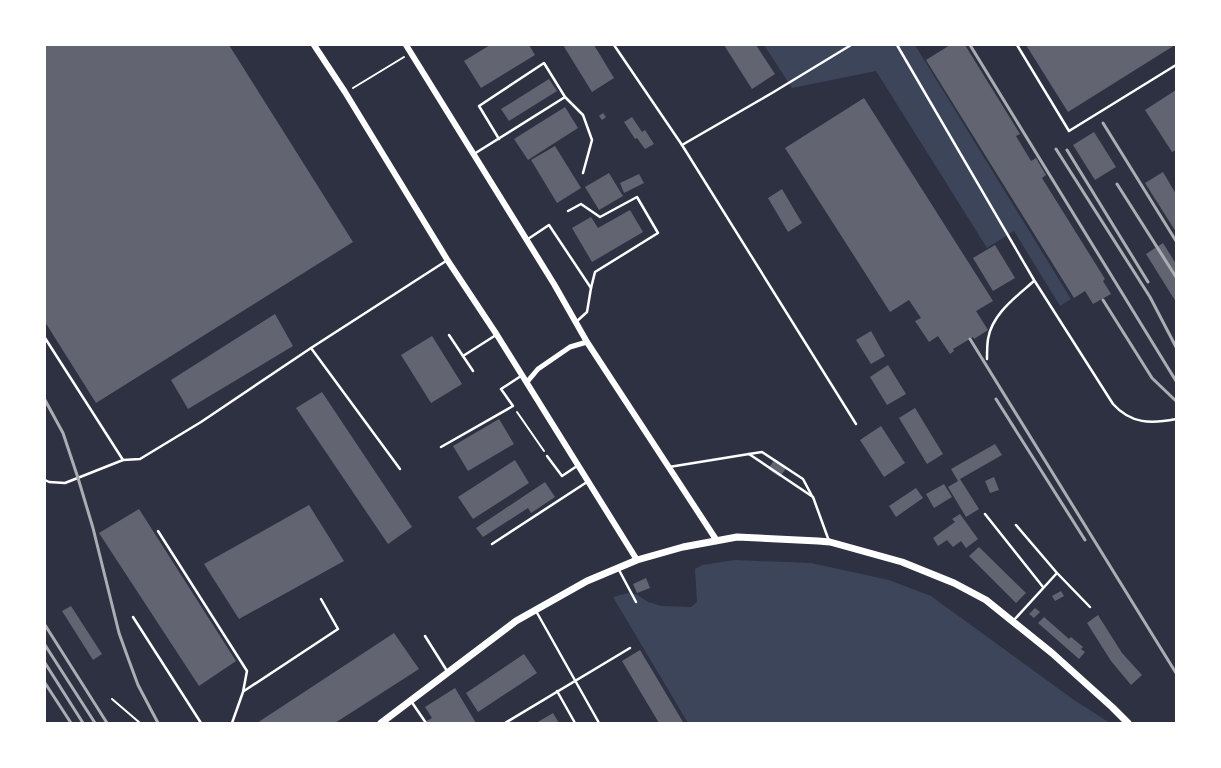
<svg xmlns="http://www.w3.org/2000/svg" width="1221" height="768" viewBox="0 0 1221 768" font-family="'Alegreya Sans',sans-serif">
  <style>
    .green { fill: #3c4559 }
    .building { fill: #626471 }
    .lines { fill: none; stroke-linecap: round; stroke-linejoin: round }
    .path { stroke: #fff; stroke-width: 2 }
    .service { stroke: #fff; stroke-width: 2.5 }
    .minor { stroke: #fff; stroke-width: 5 }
    .tertiary { stroke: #fff; stroke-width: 6 }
    .secondary { stroke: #fff; stroke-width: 7 }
    .rail { stroke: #abadb3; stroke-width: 3 }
  </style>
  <rect width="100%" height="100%" fill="#2d3142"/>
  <g class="green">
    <path d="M764,45H915L1071,299L1060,306L1014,231L987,248L876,71L792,88Z"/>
    <path d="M735,560L811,563L889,580L931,596L1074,700L1110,723H688L613,597L628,593L636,594L648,602L662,606L691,607L697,602L695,569L702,565Z"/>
  </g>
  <g class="building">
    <path d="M45,45H229L353,242L96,403L45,322Z"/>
    <path d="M490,45H529L535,55L481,88L464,61Z"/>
    <path d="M563,45H594L614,78L592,92Z"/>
    <path d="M724,45H756L775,74L752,89Z"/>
    <path d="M950,45H965L1020,134L1016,136L1031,161L1036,158L1046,175L1042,178L1105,279L1103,281L1111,294L1093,304L1085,291L1074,298L926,60Z"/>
    <path d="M1026,45H1175L1068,112Z"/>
    <path d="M549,79L557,91L509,121L501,109Z"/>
    <path d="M1176,90V150L1172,152L1145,110Z"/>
    <path d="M864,98L993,301L976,311L988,330L974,339L973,337L953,349L954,351L950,354L938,336L929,342L915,321L921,318L909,300L890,312L785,148Z"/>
    <path d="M565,107L578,128L528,160L514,139Z"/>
    <path d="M603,113L606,117L602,120L599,116Z"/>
    <path d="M632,117L642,132L645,130L654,144L645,149L637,138L635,139L624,122Z"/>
    <path d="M1094,132L1116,167L1095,180L1073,145Z"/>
    <path d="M555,146L581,188L557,203L531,160Z"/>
    <path d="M1163,172L1176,194V232L1145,183Z"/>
    <path d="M609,173L623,196L599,210L585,187Z"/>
    <path d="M639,174L644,183L624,193L620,183Z"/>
    <path d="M782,189L802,223L788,232L768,198Z"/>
    <path d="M630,210L643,232L592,262L572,228L591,217L598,228Z"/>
    <path d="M1163,243L1176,264V302L1146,254Z"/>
    <path d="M995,245L1015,278L993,291L973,258Z"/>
    <path d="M275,314L293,346L188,409L171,380Z"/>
    <path d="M871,331L885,356L871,364L856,340Z"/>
    <path d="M432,336L462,384L431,403L401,355Z"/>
    <path d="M888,365L906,394L887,405L870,377Z"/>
    <path d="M322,392L412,527L388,544L296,408Z"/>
    <path d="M915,408L943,454L927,464L899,418Z"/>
    <path d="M499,419L514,444L468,471L453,446Z"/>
    <path d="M881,426L905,463L884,477L860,440Z"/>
    <path d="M995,444L1002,455L960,479L979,509L966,517L948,487L958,481L951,469Z"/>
    <path d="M775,459L787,467L780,477L768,469Z"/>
    <path d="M515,460L529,483L473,519L458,497Z"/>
    <path d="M994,477L999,490L990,493L985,481Z"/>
    <path d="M545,482L555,497L531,513L528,508L483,537L476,528Z"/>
    <path d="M944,484L952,497L934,508L926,494Z"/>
    <path d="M916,488L923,498L896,517L889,506Z"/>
    <path d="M309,505L344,561L239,619L204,564Z"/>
    <path d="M139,509L236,661L199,686L99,533Z"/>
    <path d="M960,514L978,539L966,548L961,541L953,547L947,540L938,546L933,538L955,522L952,519Z"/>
    <path d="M979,547L1026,593L1016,603L969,556Z"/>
    <path d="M646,578L650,588L637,593L633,584Z"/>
    <path d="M1061,591L1064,596L1055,601L1052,596Z"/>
    <path d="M71,606L102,654L93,660L62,611Z"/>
    <path d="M1035,608L1040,612L1034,618L1029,614Z"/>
    <path d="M1098,615L1122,653L1142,675L1131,685L1111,661L1087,623Z"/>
    <path d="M1044,617L1069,639L1071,637L1083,647L1081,649L1085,652L1079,659L1038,623Z"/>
    <path d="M394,633L419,669L335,723H257Z"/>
    <path d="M640,650L683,722L681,723H659L622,661Z"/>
    <path d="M524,654L537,673L478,712L466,693Z"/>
    <path d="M455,688L476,723H423L432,718L425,707Z"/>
    <path d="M553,713L559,723H536Z"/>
  </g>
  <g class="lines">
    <g class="path">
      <path d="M353,88L404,57"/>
      <path d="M517,412L544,451"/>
      <path d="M112,699L140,723"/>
    </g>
    <g class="service">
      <path d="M614,45L682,145L856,424"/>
      <path d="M897,45L1034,280L1113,404C1131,424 1151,424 1176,419"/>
      <path d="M1017,45L1069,131L1176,65"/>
      <path d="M499,139L479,106L544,63L565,97L583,115L592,140L583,173"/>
      <path d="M682,145L772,93L851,45"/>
      <path d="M474,154L565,97"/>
      <path d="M568,211L581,204L600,217L637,197L658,233L595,272L591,288L587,312L576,322"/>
      <path d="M528,239L549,225L591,288"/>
      <path d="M449,335L473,371"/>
      <path d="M45,338L123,460L140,459L201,422L311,348L446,261"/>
      <path d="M311,348L400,469"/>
      <path d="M463,356L496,335"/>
      <path d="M987,359C987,353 987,346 988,339C992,314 1016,297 1034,281"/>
      <path d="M441,447L513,406L501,389L521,376"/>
      <path d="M749,454L762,452L803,479L812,496"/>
      <path d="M547,456L562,476L577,466"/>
      <path d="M669,467L749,454L813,497L829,541"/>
      <path d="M45,480L49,482L65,483L123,460"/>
      <path d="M985,514L1043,587"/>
      <path d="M158,531L247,671L243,692L232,723"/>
      <path d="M492,544L587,482"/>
      <path d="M619,570L636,602"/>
      <path d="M1057,573L1090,607"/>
      <path d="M536,611L599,723"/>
      <path d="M133,617L201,723"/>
      <path d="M1014,620L1057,573L1016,525"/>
      <path d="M425,636L447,671"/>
      <path d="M244,691L338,629L321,599"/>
      <path d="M557,691L575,723"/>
      <path d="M411,701L426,723"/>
      <path d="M505,723L630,648"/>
    </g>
    <path class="minor" d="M527,382L538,369L570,347L587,342"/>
    <g class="tertiary">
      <path d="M314,45L345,92L448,261L497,335L637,560"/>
      <path d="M406,45L554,284L587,342L717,541"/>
    </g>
    <path class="secondary" d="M381,723L516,621L587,581L637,560L683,547L737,537L818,541L830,542L902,562L954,583L986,600L1052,653L1112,707L1128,723"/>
    <g class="rail">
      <path d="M970,45L1176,381"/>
      <path d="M1103,123L1176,241"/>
      <path d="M1056,149L1150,297L1176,347"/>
      <path d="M1067,150L1148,282"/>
      <path d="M1117,184L1176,277"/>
      <path d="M1103,300L1152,378L1176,401"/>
      <path d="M970,339L1176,673"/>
      <path d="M996,399L1085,540"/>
      <path d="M45,400L63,433L78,478L93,528L119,633L128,658L138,685L158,723"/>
      <path d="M45,625L107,723"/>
      <path d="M45,645L95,723"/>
      <path d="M45,663L83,723"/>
      <path d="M45,683L71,723"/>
    </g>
  </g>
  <rect width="1221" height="768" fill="none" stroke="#ffffff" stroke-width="92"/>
</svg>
